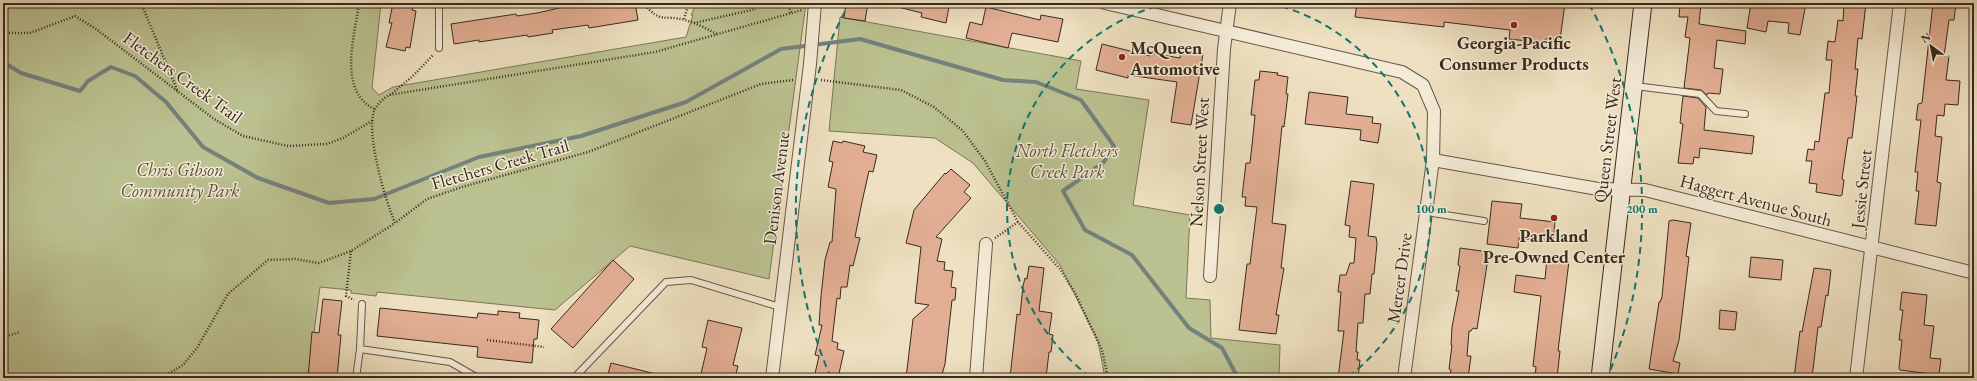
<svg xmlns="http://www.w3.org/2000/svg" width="1977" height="381" viewBox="0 0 1977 381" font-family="'EB Garamond',serif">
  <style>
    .green { fill: #bbc190; stroke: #7a7658 }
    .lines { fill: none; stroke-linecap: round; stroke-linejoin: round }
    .stream { stroke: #74817d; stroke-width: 4 }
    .building { fill: #e3af94; stroke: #382a1f }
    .service-casing { stroke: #665847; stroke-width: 8 }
    .minor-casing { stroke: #665847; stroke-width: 14 }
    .secondary-casing { stroke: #382a1f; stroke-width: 19 }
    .path { stroke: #382a1f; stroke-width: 2.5; stroke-dasharray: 1 2; stroke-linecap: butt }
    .service { stroke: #f4ebd6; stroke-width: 6 }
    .minor { stroke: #f4ebd6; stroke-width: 12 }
    .secondary { stroke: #f4ebd6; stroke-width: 17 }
    .ring { fill: none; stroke: #0f766e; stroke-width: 2; stroke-dasharray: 7 5 }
    .poi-dot { fill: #8f2418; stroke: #f4ebd6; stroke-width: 1.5 }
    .labels { text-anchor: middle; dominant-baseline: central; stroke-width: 3; stroke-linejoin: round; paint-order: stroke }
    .poi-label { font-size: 18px; font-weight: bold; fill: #382a1f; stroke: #f4ebd6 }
    .street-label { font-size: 18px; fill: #382a1f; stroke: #f4ebd6 }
    .park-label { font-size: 18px; font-style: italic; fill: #59503b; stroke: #f4ebd6 }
    .centre { fill: #0f766e; stroke: #f4ebd6; stroke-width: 2 }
    .ring-label { font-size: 12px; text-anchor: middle; font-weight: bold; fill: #0f766e; stroke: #f4ebd6; stroke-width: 3; stroke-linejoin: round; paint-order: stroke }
  </style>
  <rect width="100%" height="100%" fill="#eee0c0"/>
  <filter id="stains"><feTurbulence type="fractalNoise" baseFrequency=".005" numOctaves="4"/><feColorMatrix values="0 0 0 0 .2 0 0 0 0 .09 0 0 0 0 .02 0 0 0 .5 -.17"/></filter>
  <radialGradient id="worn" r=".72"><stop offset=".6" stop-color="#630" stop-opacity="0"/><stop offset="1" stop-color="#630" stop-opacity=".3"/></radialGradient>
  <g class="green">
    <path d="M3,3H381L372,88L379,95L393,87L686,37L693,15H691L697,3H806L769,279L630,246L555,310L377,292L376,296L351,293V290L320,287L308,378H3Z"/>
    <path d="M840,17L1081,61L1076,89L1149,100L1133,205L1190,215L1186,298L1210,300L1211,338L1280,345L1279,378H1105L1098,341L1060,265L973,163L935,138L829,131Z"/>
  </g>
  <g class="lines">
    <path class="stream" d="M3,62L21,73L80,91L88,81L111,67L135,76L166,102L203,147L258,178L329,203L374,199L479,157L581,136L686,102L781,49L860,39L1003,80L1036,82L1081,100L1114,146L1104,162L1063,191L1085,230L1132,255L1189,328L1222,348L1238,378"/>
  </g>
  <g class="building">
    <path d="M393,3H414L412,10L416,11L410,48L406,47L405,51L386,47L392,23H389Z"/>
    <path d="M600,3L602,5L635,3L638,20L589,28L588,25L552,30L553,33L528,37L527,35L479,42V40L454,44L451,24L516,14L517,16L537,13L577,4V6Z"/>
    <path d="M846,3H868L865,21L844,18Z"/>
    <path d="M899,3H940L939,5L949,7L946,23L921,17L922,13L898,7Z"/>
    <path d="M1357,3H1565L1560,40L1545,39V43L1509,39L1510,30L1444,22V27L1355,17Z"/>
    <path d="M1682,3H1701L1699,24L1746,31L1745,44L1717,40L1714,68L1723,69L1720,94L1708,93L1707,95L1701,90L1684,88L1690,38L1685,37L1688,17H1679L1680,5H1682Z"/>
    <path d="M1751,3H1806L1800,35L1788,33L1789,23L1768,21L1766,32L1747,28Z"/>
    <path d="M1844,3H1866L1862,39L1858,38L1855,69H1858L1855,96H1857L1852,138H1848L1842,179L1844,180L1842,195L1840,196L1816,192L1817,184L1809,183L1812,161H1806L1808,149L1814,150L1815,141L1819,142L1825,93H1829L1832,60H1826L1828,41L1835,42L1838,20L1843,21Z"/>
    <path d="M1933,3H1956L1954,20H1949L1944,56H1949L1946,80L1960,81L1958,105L1945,104L1944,116L1937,115L1935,136L1942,137L1937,182L1941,183L1936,226L1915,224L1919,191H1916L1918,172H1915L1921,120H1916L1918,104L1922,103Z"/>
    <path d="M986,7L1040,20L1041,15L1063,19L1058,42L1012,33L1008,48L966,38L970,22L982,25Z"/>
    <path d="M1102,44L1150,56V53L1180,58L1181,50L1203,54L1191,125L1171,122L1177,82L1128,75V78L1096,70Z"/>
    <path d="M1260,71L1278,73L1277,75L1288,77L1286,94H1288L1284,127L1282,126L1280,146L1272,223L1286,225L1281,268H1284L1276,315H1279L1276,334L1239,330L1247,264H1250L1257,207L1245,206L1246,197H1242L1246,163H1250L1253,136L1255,115H1251L1255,80H1259Z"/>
    <path d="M1309,92L1348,97L1346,114L1373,117L1372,123L1381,124L1378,143L1360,140L1361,130L1305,124Z"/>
    <path d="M1683,96L1698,98L1706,107L1704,130L1754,136L1752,154L1700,148L1699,158L1694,157L1693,164L1678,163L1683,124L1680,123Z"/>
    <path d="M833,141L842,143L843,141L865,146L863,152L877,155L873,172L869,171L862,202L855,237L860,238L853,266L850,265L847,287H841L840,299L837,298L832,341L838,343L837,349L844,351L838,378H814L819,356L815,355L822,325H819L821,296L825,260L830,242H832L836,189L828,187L833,162L829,161Z"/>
    <path d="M951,169L970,185L964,192L971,198L936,237L942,239L937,261L945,262L944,270L953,271L951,287L956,288L955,300H952L945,364L941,378H906L913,319L929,305L915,303L921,247L906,243L914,210L945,173L946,174Z"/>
    <path d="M1351,181L1374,184L1368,236L1376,237L1377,244L1374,274H1372L1370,294H1365L1363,323H1358L1356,352H1358L1357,360H1360L1358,378H1338L1344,331H1338L1341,292H1338L1340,275H1346L1350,263H1354L1356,238L1349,237L1350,226L1345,225Z"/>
    <path d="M1492,201L1522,204L1520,218L1555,222L1553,242L1519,238L1518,248L1487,244Z"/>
    <path d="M1673,220L1691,223L1686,256L1689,257L1682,316L1679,340L1673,361L1680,363L1678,374L1649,369L1659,302H1660L1662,297L1669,221Z"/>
    <path d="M1460,248L1489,252L1477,329L1473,328L1471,331H1469L1467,356H1471L1468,378L1450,376L1451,370L1449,369L1452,345H1451L1452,327L1459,291H1456L1460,266L1458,265Z"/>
    <path d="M1751,257L1783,260L1781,280L1749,277Z"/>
    <path d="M1547,258L1569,261L1558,351H1560L1557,378H1535L1536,367L1533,366L1541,296L1514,292L1516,275L1545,279Z"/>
    <path d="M613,260L634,279L573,348L551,329Z"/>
    <path d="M1029,266L1044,268L1039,311L1052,313L1049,334L1053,335L1051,352H1049L1046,378H1010L1017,314L1020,315L1023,286L1025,278L1027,279Z"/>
    <path d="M1814,268L1831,270L1828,296L1826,295L1821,327H1818L1812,378H1794L1800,331L1802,332Z"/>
    <path d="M1902,292L1927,295L1924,325L1934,326L1930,358L1941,359L1939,375L1900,370L1899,368L1902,340H1899L1903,310H1900Z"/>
    <path d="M323,299L342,301L338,335H341L337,378H308L312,332L319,333Z"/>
    <path d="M380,308L477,318L478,313L498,315V311L520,313L519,318L539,320L537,339H534L532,363L477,357L478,347L377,336Z"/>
    <path d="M1720,310L1737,312L1735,330L1719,329Z"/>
    <path d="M708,320L742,328L733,365L738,366L735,378H700L707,348L702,347Z"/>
    <path d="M611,363L656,374V378H607Z"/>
  </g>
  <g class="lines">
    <g class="service-casing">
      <g id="service">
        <path d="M439,3V48"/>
        <path d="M1635,86L1700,94L1716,111L1745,114"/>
        <path d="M1426,212L1484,221"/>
        <path d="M360,349L450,362L478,378H483"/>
        <path d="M356,378L360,349L362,304"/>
        <path d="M574,378L666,282L691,280L780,307"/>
      </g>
    </g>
    <g class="minor-casing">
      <g id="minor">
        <path d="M1105,3L1402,72L1423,85L1434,111L1433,160L1404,378"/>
        <path d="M1433,160L1598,189L1645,190L1974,273"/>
        <path d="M1210,276L1224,49L1230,3"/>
        <path d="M772,378L810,64L815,3"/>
        <path d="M976,378L986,244"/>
        <path d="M1856,378L1900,3"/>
      </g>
    </g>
    <g class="secondary-casing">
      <path id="secondary" d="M1600,378L1643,3"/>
    </g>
    <g class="path">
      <path d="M141,3L178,92"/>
      <path d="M359,3C355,36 337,90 374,109"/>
      <path d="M643,3C662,25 663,14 685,20C696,23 707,29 717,34"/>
      <path d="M788,3L791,13"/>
      <path d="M684,19L689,3"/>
      <path d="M694,23L756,9"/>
      <path d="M3,33H30L75,16L96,29L214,119L243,136L288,146L327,144L343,138L372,121"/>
      <path d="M793,80L761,84L588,152L462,187L427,199L395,223C385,200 366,134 374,111C377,104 383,99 389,95L655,52L802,10"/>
      <path d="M821,80L901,90L934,107L963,131L985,161L1018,222L1060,269L1075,293L1102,350L1108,378"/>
      <path d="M390,95L413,76L433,55"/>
      <path d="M995,238L1018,222"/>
      <path d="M351,251L346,296L354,300"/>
      <path d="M3,337L20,332"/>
      <path d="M487,340L544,347"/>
      <path d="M161,378L183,365L197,348L228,294L268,260L295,259L319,263L351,251L395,223"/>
    </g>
    <use href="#service" class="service"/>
    <use href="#minor" class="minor"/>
    <use href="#secondary" class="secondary"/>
  </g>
  <g class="ring">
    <path d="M1090 377A212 212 0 0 1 1168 3M1270 3A212 212 0 0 1 1348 377"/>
    <path d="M831 378A423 423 0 0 1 849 4M1589 4A423 423 0 0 1 1607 378"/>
  </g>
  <g class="poi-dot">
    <circle cx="1514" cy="25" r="4"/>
    <circle cx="1122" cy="57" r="4"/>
    <circle cx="1554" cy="218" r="4"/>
  </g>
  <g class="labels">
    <g class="poi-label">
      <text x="1514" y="42">Georgia-Pacific<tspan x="1514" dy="21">Consumer Products</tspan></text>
      <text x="1130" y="47" text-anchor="start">McQueen<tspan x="1130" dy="21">Automotive</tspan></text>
      <text x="1554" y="235">Parkland<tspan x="1554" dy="21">Pre-Owned Center</tspan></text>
    </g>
    <g class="street-label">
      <text transform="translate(183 77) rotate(36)">Fletchers Creek Trail</text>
      <text transform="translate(1607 140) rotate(-83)">Queen Street West</text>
      <text transform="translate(1199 162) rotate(-87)">Nelson Street West</text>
      <text transform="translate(500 164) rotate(-16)">Fletchers Creek Trail</text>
      <text transform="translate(776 188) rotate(-83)">Denison Avenue</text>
      <text transform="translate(1861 189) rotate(-84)">Jessie Street</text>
      <text transform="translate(1756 200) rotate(15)">Haggert Avenue South</text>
      <text transform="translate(1399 278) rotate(-82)">Mercer Drive</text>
    </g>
    <g class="park-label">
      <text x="1067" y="150">North Fletchers<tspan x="1067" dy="21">Creek Park</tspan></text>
      <text x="180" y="169">Chris Gibson<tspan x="180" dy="21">Community Park</tspan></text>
    </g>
  </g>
  <circle cx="1219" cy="209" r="6" class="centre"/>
  <g class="ring-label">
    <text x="1431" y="213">100 m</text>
    <text x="1642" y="213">200 m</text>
  </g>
  <rect width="1977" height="381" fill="none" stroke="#eee0c0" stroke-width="16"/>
  <rect x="4" y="4" width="1969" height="373" fill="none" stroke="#382a1f" stroke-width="2"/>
  <rect x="8" y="8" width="1961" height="365" fill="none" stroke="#382a1f"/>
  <g transform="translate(1931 46) rotate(328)" stroke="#f4ebd6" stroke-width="3" paint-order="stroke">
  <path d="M0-3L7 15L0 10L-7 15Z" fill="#382a1f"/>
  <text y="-6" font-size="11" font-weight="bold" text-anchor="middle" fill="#382a1f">N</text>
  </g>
  <rect width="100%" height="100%" filter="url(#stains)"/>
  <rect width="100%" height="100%" fill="url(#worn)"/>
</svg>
